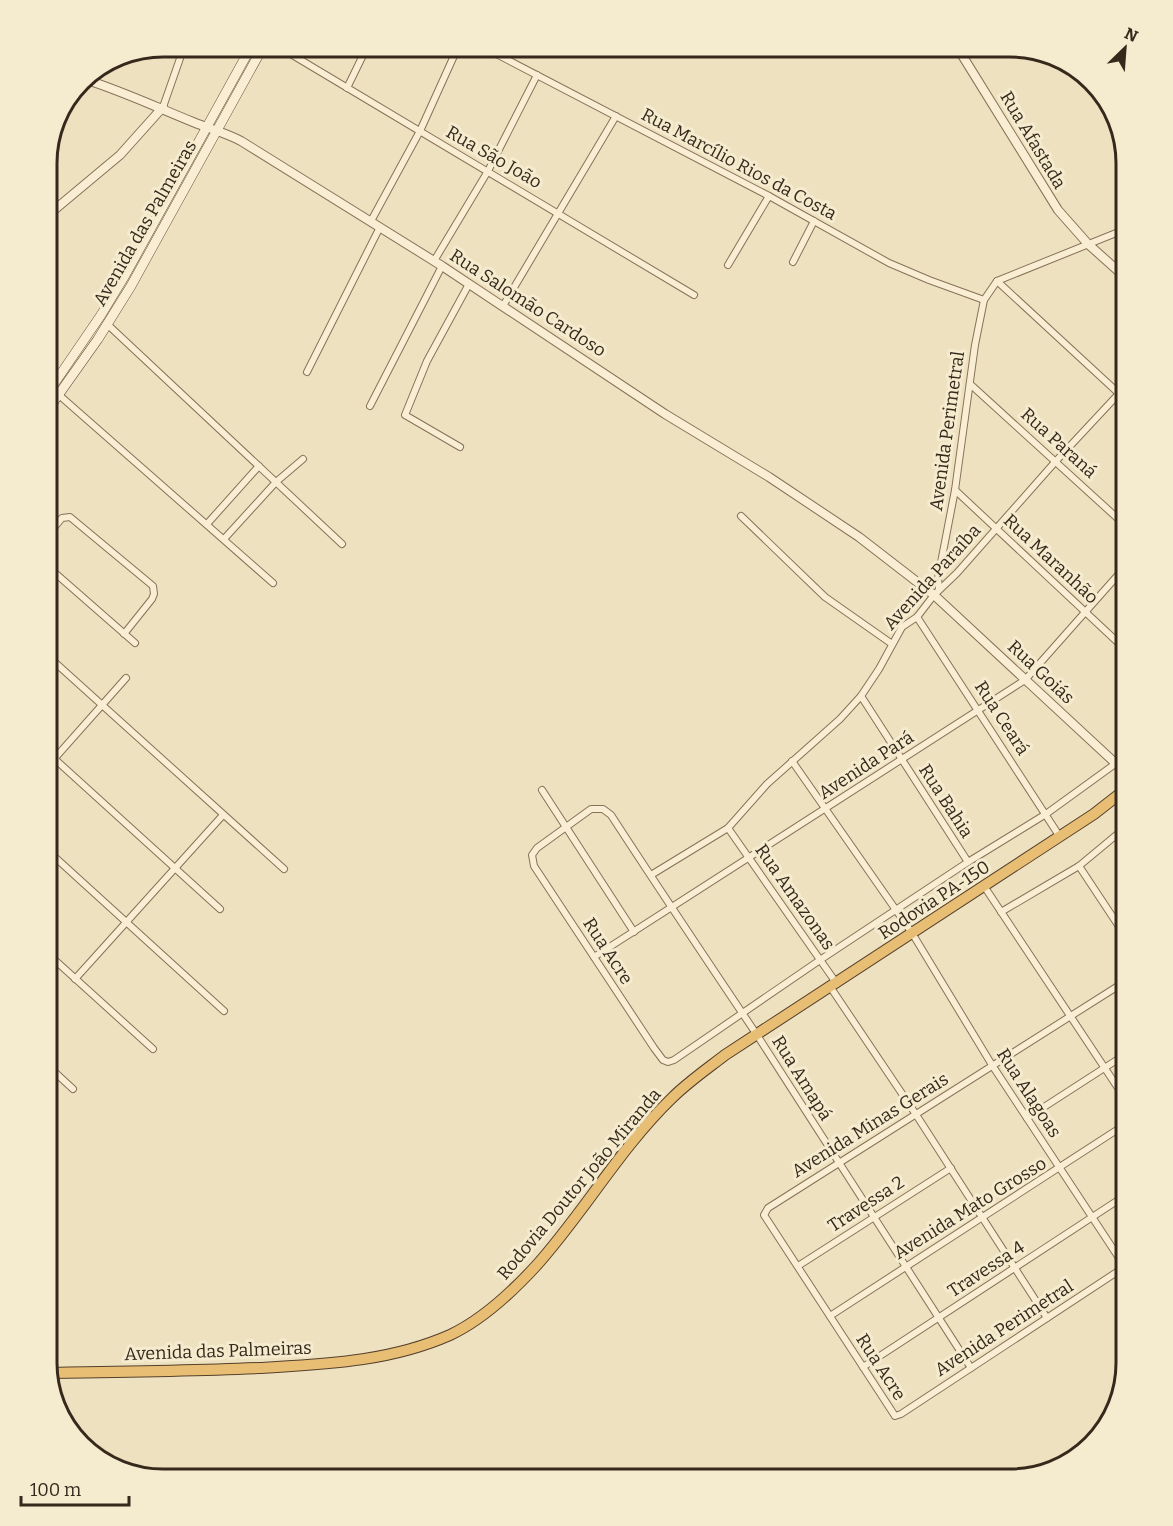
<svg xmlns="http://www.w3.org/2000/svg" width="1173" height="1526" viewBox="0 0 1173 1526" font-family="Bitter,serif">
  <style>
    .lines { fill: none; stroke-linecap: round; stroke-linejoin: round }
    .minor-casing { stroke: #867258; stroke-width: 8 }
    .tertiary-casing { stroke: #867258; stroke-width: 10 }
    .secondary-casing { stroke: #68533b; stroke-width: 10 }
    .trunk-casing { stroke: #54402c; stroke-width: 12 }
    .minor { stroke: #f9eed3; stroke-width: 6 }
    .tertiary { stroke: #f9eed3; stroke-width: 8 }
    .secondary { stroke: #f9eed3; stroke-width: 9 }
    .trunk { stroke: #e8bd74; stroke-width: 10 }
    .labels { text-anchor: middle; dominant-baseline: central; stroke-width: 6; stroke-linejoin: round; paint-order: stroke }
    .street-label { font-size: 18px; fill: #36291c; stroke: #f5ebcf }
    .rim { fill: none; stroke: #36291c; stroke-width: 3 }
  </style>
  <rect width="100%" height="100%" fill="#eee1c0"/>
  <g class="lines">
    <g class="minor-casing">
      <g id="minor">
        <path d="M279,47L694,295"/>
        <path d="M483,47L769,196L889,263L929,280L984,300"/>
        <path d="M347,88L367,47"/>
        <path d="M163,107L184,47"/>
        <path d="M371,221L420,131L458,47"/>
        <path d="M434,261L488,171L537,75"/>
        <path d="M793,262L814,221"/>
        <path d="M728,265L769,196"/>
        <path d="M997,281L1126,400"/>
        <path d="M503,306L616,116"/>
        <path d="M107,324L342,544"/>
        <path d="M307,372L380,227"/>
        <path d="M970,384L1126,526"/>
        <path d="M59,395L273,583"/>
        <path d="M370,406L442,266"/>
        <path d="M460,447L405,415L427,361L469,284"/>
        <path d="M955,490L1126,650"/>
        <path d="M741,516L825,597L892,644"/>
        <path d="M207,524L259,466"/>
        <path d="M47,536L62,518L70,517L153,586L154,594L152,599L124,634"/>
        <path d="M224,539L276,482L303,459"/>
        <path d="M47,566L135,643"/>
        <path d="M939,589L938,578L955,490L975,345L984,300L997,281L1126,229"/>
        <path d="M917,617L1060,837"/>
        <path d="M50,658L284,869"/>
        <path d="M861,696L968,862"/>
        <path d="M47,752L220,909"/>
        <path d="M792,761L912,933L992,1065L1125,1267"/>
        <path d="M47,767L126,678"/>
        <path d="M542,790L634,932"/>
        <path d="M728,828L837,984"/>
        <path d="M47,850L224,1011"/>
        <path d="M1079,866L1126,937"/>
        <path d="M651,875L728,828L767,784L840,719L861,696L879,669L902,627L917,617L934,595L957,573L1056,461L1126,386"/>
        <path d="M984,886L1126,1100"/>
        <path d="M1001,912L1079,866L1126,827"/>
        <path d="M47,953L153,1049"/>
        <path d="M594,957L1025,680L1126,566"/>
        <path d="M75,979L223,815"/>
        <path d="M831,988L915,1113L1047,1318"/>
        <path d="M47,1065L73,1089"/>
        <path d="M1027,1118L1126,1054"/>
        <path d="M798,1266L951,1168"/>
        <path d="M1126,1266L901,1414L895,1416L764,1215L768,1208L1126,981"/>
        <path d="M830,1316L1126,1124"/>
        <path d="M863,1367L1126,1195"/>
        <path d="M971,1368L757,1035C708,962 659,889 611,815L603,809H591L537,848L532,855L534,866L654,1048L663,1060L668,1062L674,1060L820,960L968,862L1046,814L1115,764"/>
      </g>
    </g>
    <g class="tertiary-casing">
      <g id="tertiary">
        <path d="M957,47L1058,210L1088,244L1126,278"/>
        <path d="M84,79C122,91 156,107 193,122C210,129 226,133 241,141L442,266L665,414L769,477L859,537L934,595L1126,773"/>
        <path d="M47,216L120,155L163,107"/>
      </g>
    </g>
    <g class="secondary-casing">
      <g id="secondary">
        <path d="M47,394L101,315L124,277L251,47"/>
        <path d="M47,411L98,339L131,286L263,47"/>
      </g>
    </g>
    <g class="trunk-casing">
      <path id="trunk" d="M50,1373C119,1372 189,1371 259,1368C324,1364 389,1362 450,1335C482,1320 511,1293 535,1267C583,1214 620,1148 672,1098C688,1082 707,1069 725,1055L1094,814L1126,789"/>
    </g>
    <use href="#minor" class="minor"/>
    <use href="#tertiary" class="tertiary"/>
    <use href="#secondary" class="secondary"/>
    <use href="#trunk" class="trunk"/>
  </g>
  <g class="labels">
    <g class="street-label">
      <text transform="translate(1033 140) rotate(59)">Rua Afastada</text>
      <text transform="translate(494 157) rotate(30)">Rua São João</text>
      <text transform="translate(739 164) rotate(28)">Rua Marcílio Rios da Costa</text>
      <text transform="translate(145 223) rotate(-60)">Avenida das Palmeiras</text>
      <text transform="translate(528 303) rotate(33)">Rua Salomão Cardoso</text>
      <text transform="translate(947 431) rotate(-82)">Avenida Perimetral</text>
      <text transform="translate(1059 443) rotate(42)">Rua Paraná</text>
      <text transform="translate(1051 559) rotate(43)">Rua Maranhão</text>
      <text transform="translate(932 577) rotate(-48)">Avenida Paraíba</text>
      <text transform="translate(1041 672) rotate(43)">Rua Goiás</text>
      <text transform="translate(1002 718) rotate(57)">Rua Ceará</text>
      <text transform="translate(866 765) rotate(-33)">Avenida Pará</text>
      <text transform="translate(946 801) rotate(57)">Rua Bahia</text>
      <text transform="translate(795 897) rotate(55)">Rua Amazonas</text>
      <text transform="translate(934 900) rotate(-33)">Rodovia PA-150</text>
      <text transform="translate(608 951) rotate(57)">Rua Acre</text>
      <text transform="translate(802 1078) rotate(58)">Rua Amapá</text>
      <text transform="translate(1029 1093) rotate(57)">Rua Alagoas</text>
      <text transform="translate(870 1125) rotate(-32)">Avenida Minas Gerais</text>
      <text transform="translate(579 1184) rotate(-50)">Rodovia Doutor João Miranda</text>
      <text transform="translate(866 1204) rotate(-33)">Travessa 2</text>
      <text transform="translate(970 1208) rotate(-32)">Avenida Mato Grosso</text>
      <text transform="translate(986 1269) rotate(-33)">Travessa 4</text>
      <text transform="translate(1004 1328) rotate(-33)">Avenida Perimetral</text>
      <text transform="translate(218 1351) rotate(-2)">Avenida das Palmeiras</text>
      <text transform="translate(881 1367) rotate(57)">Rua Acre</text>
    </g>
  </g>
  <path d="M0 0H1173V1526H0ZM163 57H1010A106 106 0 0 1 1116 163V1363A106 106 0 0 1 1010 1469H163A106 106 0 0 1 57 1363V163A106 106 0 0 1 163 57Z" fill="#f5ebcf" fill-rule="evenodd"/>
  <path class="rim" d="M163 57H1010A106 106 0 0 1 1116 163V1363A106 106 0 0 1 1010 1469H163A106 106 0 0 1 57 1363V163A106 106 0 0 1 163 57Z"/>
  <g transform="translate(1125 48) rotate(25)" stroke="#f5ebcf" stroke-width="4.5" paint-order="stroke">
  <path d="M0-4.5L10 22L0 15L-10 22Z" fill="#36291c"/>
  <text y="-9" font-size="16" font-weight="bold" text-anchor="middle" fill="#36291c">N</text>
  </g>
  <path d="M21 1496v9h108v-9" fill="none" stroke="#36291c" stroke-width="3"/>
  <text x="30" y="1496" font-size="18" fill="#36291c" stroke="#f5ebcf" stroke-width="4.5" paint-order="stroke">100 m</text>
</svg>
